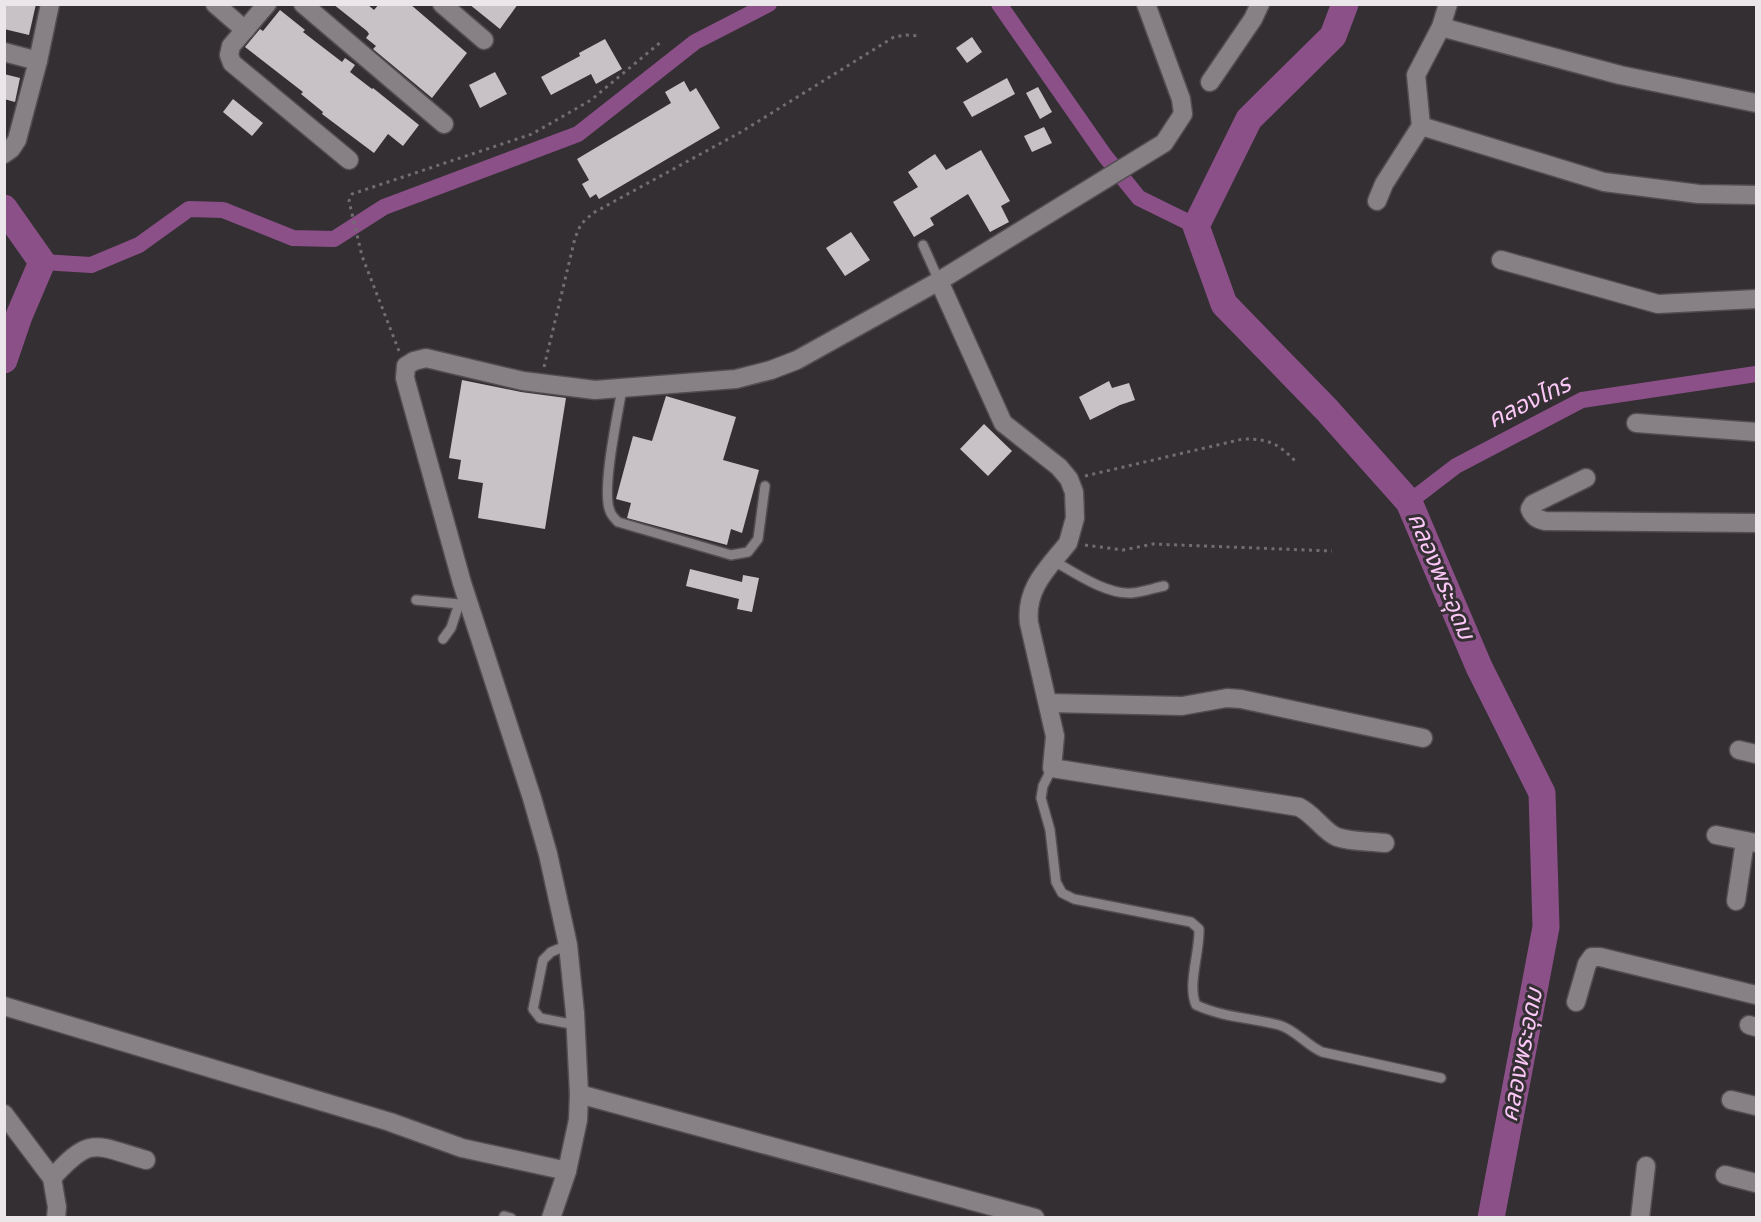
<svg xmlns="http://www.w3.org/2000/svg" width="1761" height="1222" viewBox="0 0 1761 1222" font-family="'Sofia Sans Condensed','Noto Sans Thai',sans-serif">
  <style>
    .lines { fill: none; stroke-linecap: round; stroke-linejoin: round }
    .canal { stroke: #8b5088; stroke-width: 16 }
    .river { stroke: #8b5088; stroke-width: 27 }
    .building { fill: #c8c2c7 }
    .service-casing { stroke: #524d51; stroke-width: 12 }
    .minor-casing { stroke: #524d51; stroke-width: 21 }
    .path { stroke: #726d71; stroke-width: 3; stroke-dasharray: 3 4.5; stroke-linecap: butt }
    .service { stroke: #878186; stroke-width: 9 }
    .minor { stroke: #878186; stroke-width: 18 }
    .labels { text-anchor: middle; dominant-baseline: central; stroke-width: 6; stroke-linejoin: round; paint-order: stroke }
    .water-label { font-size: 24px; font-style: italic; fill: #fbc7f6; stroke: #342f33 }
  </style>
  <rect width="100%" height="100%" fill="#342f33"/>
  <g class="lines">
    <g class="canal">
      <path d="M999,4L1105,156L1139,198L1196,226"/>
      <path d="M42,262L91,265L139,245L189,209L223,210L293,238L334,239L384,207L578,134L695,42L769,4"/>
      <path d="M1409,502L1456,466L1582,400L1756,374"/>
    </g>
    <g class="river">
      <path d="M1345,4L1333,36L1249,119L1196,226L1224,304L1327,410L1409,502L1479,667L1542,793L1546,927L1491,1218"/>
      <path d="M4,208L42,262L19,316L4,360"/>
    </g>
  </g>
  <g class="building">
    <path d="M4,4H36L29,35L4,29Z"/>
    <path d="M333,4H367L374,10L379,4H410L467,53L432,98L373,49L376,46L366,38L369,34L367,31Z"/>
    <path d="M469,4H518L500,29Z"/>
    <path d="M280,10L305,30L303,32L342,62L345,58L355,65L350,72L372,89L373,88L419,125L403,146L388,134L374,153L322,114L323,112L301,94L303,92L245,47L260,29L263,31Z"/>
    <path d="M972,37L982,52L967,63L956,48Z"/>
    <path d="M605,39L622,69L596,84L591,74L551,95L541,77L580,56L579,53Z"/>
    <path d="M495,72L507,94L480,108L469,85Z"/>
    <path d="M4,74L20,78L15,102L4,99Z"/>
    <path d="M1007,78L1015,94L972,117L963,102Z"/>
    <path d="M684,81L690,92L696,88L720,128L599,199L596,194L590,198L582,184L589,180L577,159L671,103L665,92Z"/>
    <path d="M1038,87L1052,112L1040,119L1026,93Z"/>
    <path d="M233,99L263,123L252,136L223,112Z"/>
    <path d="M1044,127L1052,143L1032,152L1024,136Z"/>
    <path d="M981,150L1010,201L1001,206L1009,222L990,232L968,194L930,218L934,225L914,237L893,202L918,187L908,172L935,154L946,170Z"/>
    <path d="M851,232L870,260L845,276L826,248Z"/>
    <path d="M462,380L521,392L566,398L545,529L478,518L483,483L458,479L461,460L449,458Z"/>
    <path d="M1109,381L1112,388L1129,383L1135,400L1120,405L1090,420L1079,397Z"/>
    <path d="M666,396L736,417L723,460L759,470L742,533L731,529L727,545L627,518L631,503L616,499L633,436L652,441Z"/>
    <path d="M984,424L1012,451L988,476L960,449Z"/>
    <path d="M690,569L742,582L743,575L759,578L752,612L737,609L739,599L686,586Z"/>
  </g>
  <g class="lines">
    <g class="service-casing">
      <g id="service">
        <path d="M923,245L939,281"/>
        <path d="M622,389C618,413 601,491 610,511C611,515 615,519 618,522L731,555L748,552L758,539L765,486"/>
        <path d="M1054,561C1075,573 1107,595 1132,593C1143,592 1154,588 1164,586"/>
        <path d="M416,600L470,605"/>
        <path d="M443,639L451,628L459,604"/>
        <path d="M1052,768L1043,786L1041,798L1050,830L1056,882L1062,893L1074,899L1191,922L1199,929C1200,952 1187,985 1196,1005C1222,1017 1251,1018 1279,1025C1296,1030 1306,1045 1322,1052L1441,1078"/>
        <path d="M568,945L551,952L543,960L533,1009L540,1018L576,1025"/>
        <path d="M504,1216L511,1218"/>
      </g>
    </g>
    <g class="minor-casing">
      <g id="minor">
        <path d="M215,4L245,30"/>
        <path d="M267,4L231,46L229,55L232,63L349,160"/>
        <path d="M303,4L444,124"/>
        <path d="M442,4L484,40"/>
        <path d="M1441,27L1620,75L1756,103"/>
        <path d="M4,52L38,61"/>
        <path d="M1210,82L1253,19L1260,4"/>
        <path d="M1421,126L1604,182L1699,194L1756,195"/>
        <path d="M4,154L11,149L17,140L38,61L50,4"/>
        <path d="M1377,201L1384,184L1421,126L1416,75L1441,27L1448,4"/>
        <path d="M1501,260L1658,304L1756,299"/>
        <path d="M939,281L1003,423L1059,467L1069,479L1074,492L1075,518L1068,543C1048,568 1025,588 1029,623L1055,736L1052,768L1299,807C1314,814 1324,832 1337,837C1351,842 1370,841 1385,843"/>
        <path d="M1636,423L1756,432"/>
        <path d="M1586,478L1533,504L1530,509C1533,517 1537,519 1545,521L1756,523"/>
        <path d="M1048,703L1182,706L1227,698L1241,699L1423,738"/>
        <path d="M1739,750L1756,754"/>
        <path d="M1716,835L1756,843"/>
        <path d="M1736,901L1745,841"/>
        <path d="M1576,1002L1587,964L1592,957H1600L1756,995"/>
        <path d="M4,1006L390,1122L462,1148L567,1171"/>
        <path d="M1749,1025L1756,1027"/>
        <path d="M579,1094L1035,1218"/>
        <path d="M1731,1100L1756,1106"/>
        <path d="M4,1114L52,1178L57,1207L56,1218"/>
        <path d="M1725,1175L1756,1183"/>
        <path d="M52,1178C91,1135 94,1145 146,1160"/>
        <path d="M551,1218L567,1171L578,1120L579,1094L575,1013L568,945L548,854L532,798L462,583L408,389L405,378L406,366L414,361L426,358L523,381L595,390L736,379L771,370L797,360L939,281L1164,143L1183,114L1181,99L1146,4"/>
        <path d="M1640,1218L1646,1166"/>
      </g>
    </g>
    <g class="path">
      <path d="M399,351L362,256L349,201L352,194L532,134L591,100L662,41"/>
      <path d="M544,367L575,238L581,224L593,213L741,132L894,37L906,35L920,36"/>
      <path d="M1085,476L1243,439C1269,439 1278,443 1296,462"/>
      <path d="M1085,545L1123,550L1153,544L1332,551"/>
    </g>
    <use href="#service" class="service"/>
    <use href="#minor" class="minor"/>
  </g>
  <g class="labels">
    <g class="water-label">
      <text transform="translate(1529 402) rotate(-26)">คลองไทร</text>
      <text transform="translate(1441 576) rotate(67)">คลองพระอุดม</text>
      <text transform="translate(1522 1055) rotate(-79)">คลองพระอุดม</text>
    </g>
  </g>
  <rect width="1761" height="1222" fill="none" stroke="#eae6e9" stroke-width="12"/>
</svg>
